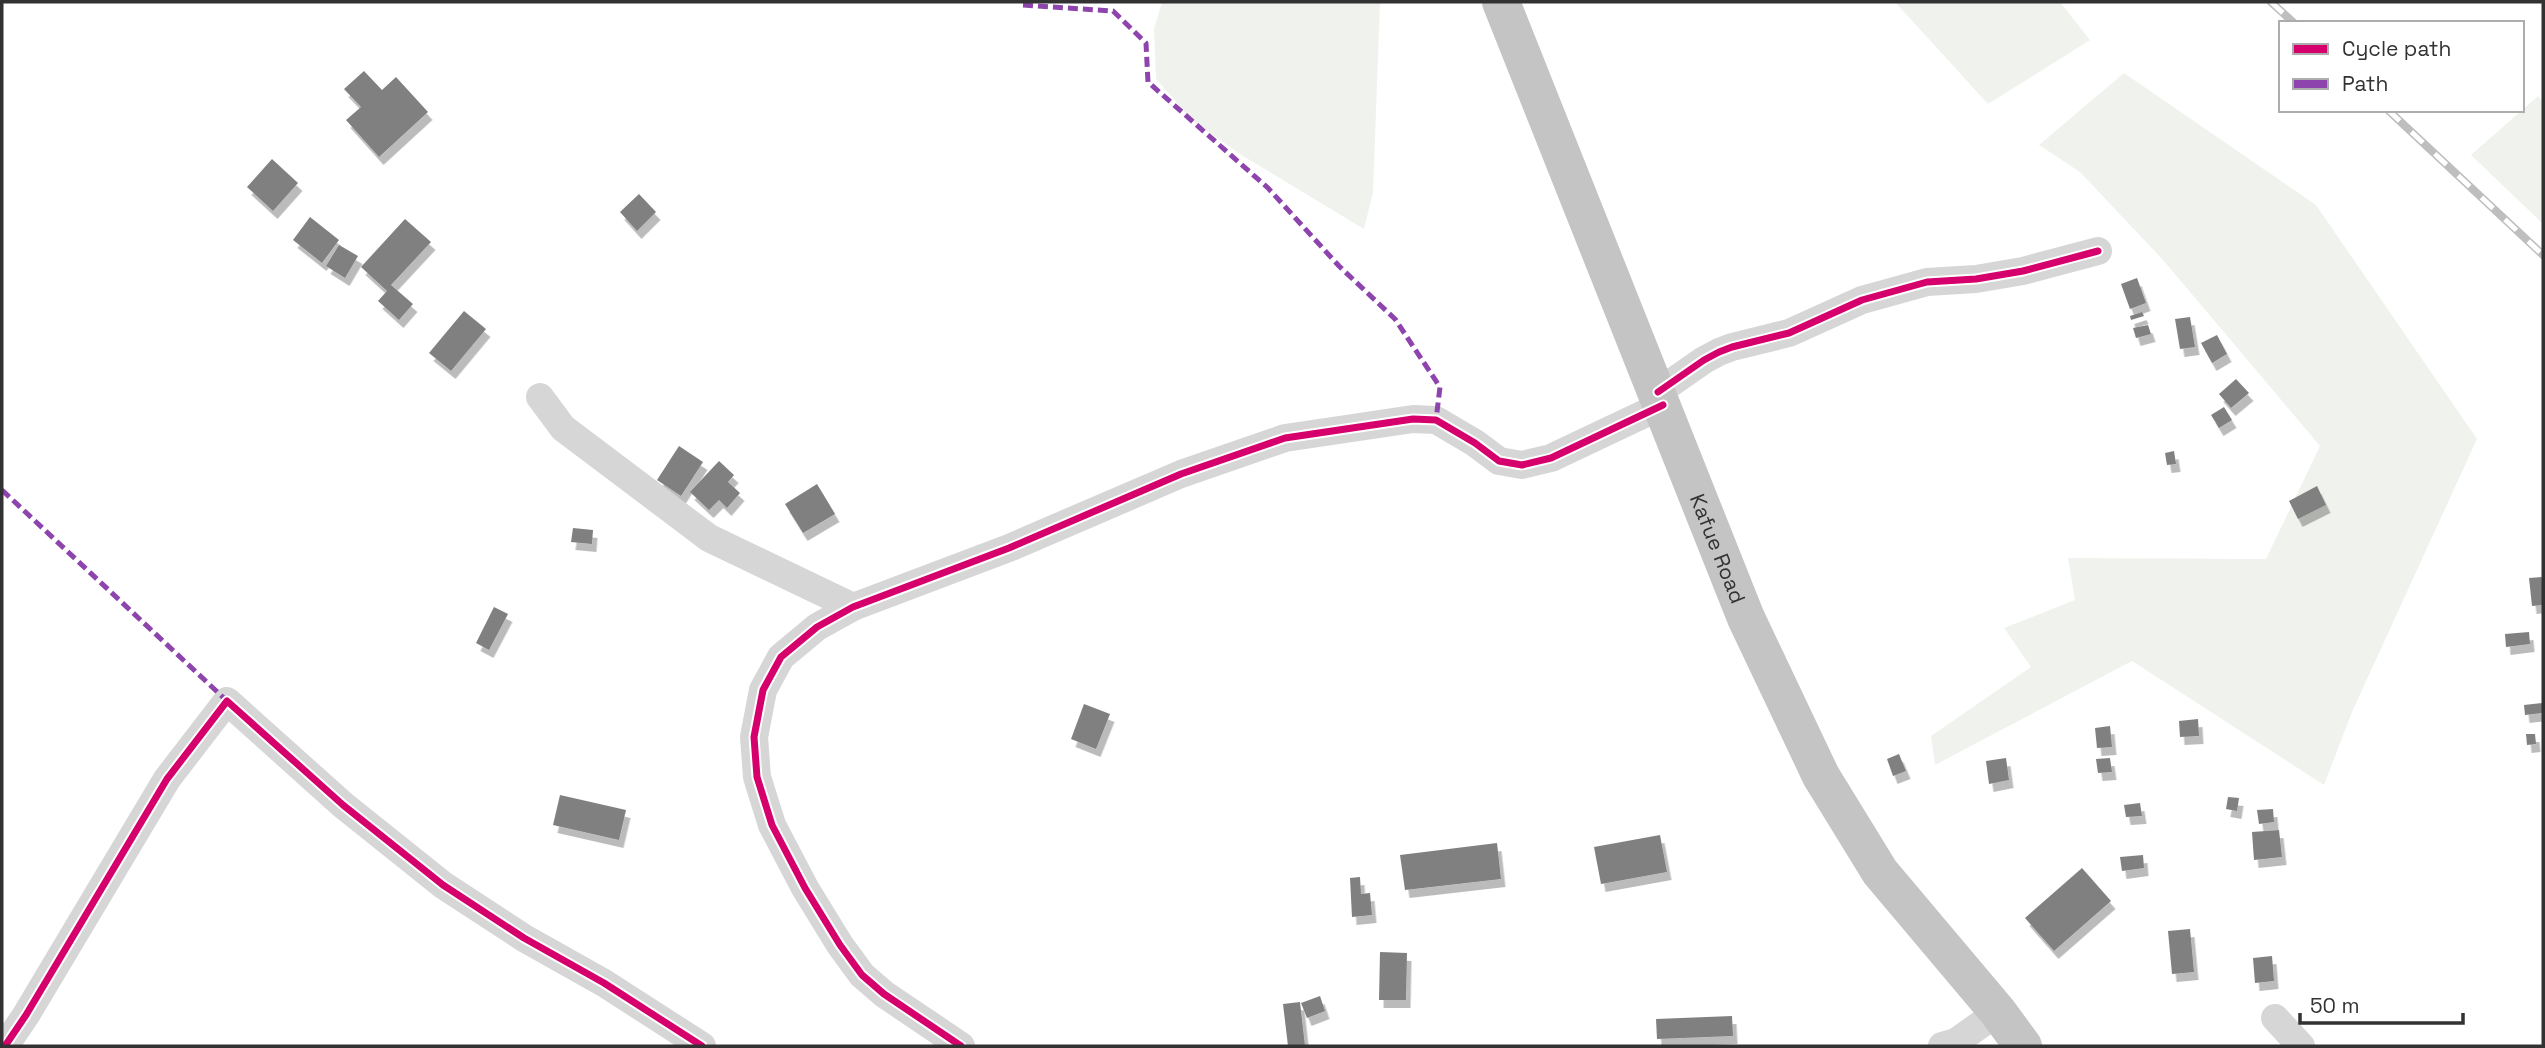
<svg xmlns="http://www.w3.org/2000/svg" width="2545" height="1048" viewBox="0 0 2545 1048" font-family="'Space Grotesk',sans-serif">
  <style>
    .green { fill: #f0f3ed }
    .building { fill: #808080; filter: url(#shadow) }
    .lines { fill: none; stroke-linecap: round; stroke-linejoin: round }
    .minor { stroke: #d6d6d6; stroke-width: 28 }
    .highway { stroke: #c4c4c4; stroke-width: 38 }
    .rail-casing { stroke: #bebebe; stroke-width: 8 }
    .rail { stroke: #fff; stroke-width: 5; stroke-dasharray: 16; stroke-linecap: butt }
    .quiet { stroke: #8e44ad; stroke-width: 5; stroke-dasharray: 10 5; stroke-linecap: butt }
    .cycleway-casing { stroke: #fff; stroke-width: 11 }
    .cycleway { stroke: #d6006c; stroke-width: 7 }
    .labels { text-anchor: middle; dominant-baseline: central; stroke-width: 7; stroke-linejoin: round; paint-order: stroke }
    .street-label { font-size: 21px; fill: #323232; stroke: #fff }
  </style>
  <defs>
    <filter id="shadow"><feDropShadow dx="4.5" dy="8" stdDeviation="0" flood-color="#0004"/></filter>
  </defs>
  <rect width="100%" height="100%" fill="#fff"/>
  <g class="green">
    <path d="M1162,2H1380L1373,193L1364,229L1243,156L1194,122L1156,79L1154,29Z"/>
    <path d="M1895,2H2060L2090,40L1988,104Z"/>
    <path d="M2124,73L2316,205L2477,439L2352,712L2324,785L2132,661L1935,765L1931,736L2031,667L2004,628L2075,600L2068,558L2266,559L2320,446L2163,260L2080,172L2039,145Z"/>
    <path d="M2538,96L2543,102V224L2471,155Z"/>
  </g>
  <g class="building">
    <path d="M364,71L382,90L396,77L428,112L379,157L346,120L361,107L344,89Z"/>
    <path d="M272,159L298,183L273,211L247,187Z"/>
    <path d="M639,194L656,212L637,231L620,212Z"/>
    <path d="M310,217L339,240L322,263L293,240Z"/>
    <path d="M405,219L431,242L391,285L413,304L399,320L378,301L387,291L361,267Z"/>
    <path d="M339,245L358,256L345,278L326,266Z"/>
    <path d="M2137,278L2146,303L2130,309L2121,284Z"/>
    <path d="M464,311L486,329L451,371L429,353Z"/>
    <path d="M2142,312L2144,316L2131,320L2130,316Z"/>
    <path d="M2190,317L2195,347L2180,349L2175,319Z"/>
    <path d="M2148,325L2151,334L2136,338L2133,328Z"/>
    <path d="M2217,335L2227,354L2212,363L2201,343Z"/>
    <path d="M2236,379L2249,393L2231,408L2219,394Z"/>
    <path d="M2224,407L2232,420L2219,428L2211,415Z"/>
    <path d="M679,446L703,462L681,496L657,480Z"/>
    <path d="M2174,451L2176,464L2167,465L2165,453Z"/>
    <path d="M719,461L734,475L728,482L740,493L727,508L719,500L709,510L690,492Z"/>
    <path d="M817,484L835,514L803,533L785,504Z"/>
    <path d="M2317,486L2326,505L2298,519L2289,501Z"/>
    <path d="M573,528L593,530L592,544L571,542Z"/>
    <path d="M2543,577V605L2532,606L2529,578Z"/>
    <path d="M494,607L508,614L489,650L476,643Z"/>
    <path d="M2529,632L2530,644L2506,647L2505,634Z"/>
    <path d="M2543,703V713L2525,715L2524,705Z"/>
    <path d="M1084,704L1110,714L1096,749L1071,739Z"/>
    <path d="M2198,719L2199,736L2180,737L2179,721Z"/>
    <path d="M2110,726L2112,747L2097,748L2095,728Z"/>
    <path d="M2526,734H2535L2536,744L2527,745Z"/>
    <path d="M1899,754L1906,771L1893,776L1887,759Z"/>
    <path d="M2006,758L2009,780L1989,784L1986,761Z"/>
    <path d="M2110,758L2112,772L2098,773L2096,759Z"/>
    <path d="M560,795L626,810L619,840L553,825Z"/>
    <path d="M2228,797L2239,798L2237,811L2226,809Z"/>
    <path d="M2140,803L2142,816L2126,817L2124,805Z"/>
    <path d="M2273,809L2274,822L2259,824L2257,810Z"/>
    <path d="M2279,830L2282,857L2254,860L2252,832Z"/>
    <path d="M1660,835L1667,872L1601,884L1594,847Z"/>
    <path d="M1497,843L1501,879L1405,890L1400,855Z"/>
    <path d="M2143,855L2144,868L2122,871L2120,857Z"/>
    <path d="M2082,868L2111,901L2054,951L2025,918Z"/>
    <path d="M1360,877L1361,894L1370,893L1372,915L1352,917L1350,878Z"/>
    <path d="M2190,929L2194,972L2172,974L2168,931Z"/>
    <path d="M1380,952L1407,953L1406,1000H1379Z"/>
    <path d="M2272,956L2274,981L2255,983L2253,958Z"/>
    <path d="M1320,996L1325,1011L1307,1018L1301,1003Z"/>
    <path d="M1300,1002L1305,1046H1288L1283,1004Z"/>
    <path d="M1732,1016L1733,1036L1657,1039L1656,1019Z"/>
  </g>
  <g class="lines">
    <g class="minor">
      <path d="M1658,392L1704,360L1719,352L1732,347L1789,333L1862,300L1927,282L1976,279L2023,271L2098,251"/>
      <path d="M540,397L563,428L709,538L853,607"/>
      <path d="M2275,1018L2301,1046"/>
      <path d="M5,1046L26,1015L167,779L227,701L343,805L443,885L524,938L604,983L702,1046"/>
      <path d="M961,1046L884,994L862,975L840,945L805,888L772,825L757,777L754,737L763,690L781,657L817,627L853,607L1009,548L1181,474L1285,438L1413,419L1436,420L1475,443L1499,461L1522,465L1551,458L1663,405"/>
      <path d="M1942,1046L1956,1042L1998,1012"/>
    </g>
    <path class="highway" id="s1" d="M1501,2L1746,618L1821,776L1880,872L1998,1012L2023,1046"/>
    <g class="rail-casing">
      <g id="rail">
        <path d="M2271,2L2294,23"/>
        <path d="M2388,110L2543,255"/>
      </g>
    </g>
    <use href="#rail" class="rail"/>
    <g class="quiet">
      <path d="M1023,5L1113,11L1146,43L1148,82L1268,188L1339,266L1395,319L1440,387L1436,420"/>
      <path d="M2,490L227,701"/>
    </g>
    <g class="cycleway-casing">
      <g id="cycleway">
        <path d="M1658,392L1704,360L1719,352L1732,347L1789,333L1862,300L1927,282L1976,279L2023,271L2098,251"/>
        <path d="M5,1046L26,1015L167,779L227,701L343,805L443,885L524,938L604,983L702,1046"/>
        <path d="M961,1046L884,994L862,975L840,945L805,888L772,825L757,777L754,737L763,690L781,657L817,627L853,607L1009,548L1181,474L1285,438L1413,419L1436,420L1475,443L1499,461L1522,465L1551,458L1663,405"/>
      </g>
    </g>
    <use href="#cycleway" class="cycleway"/>
  </g>
  <g class="labels">
    <g class="street-label">
      <text stroke="none"><textPath href="#s1" startOffset="588">Kafue Road</textPath></text>
    </g>
  </g>
  <rect width="2545" height="1048" fill="none" stroke="#323232" stroke-width="7"/>
  <rect x="2279" y="21" width="245" height="91" fill="#ffffff" stroke="#adadad" stroke-width="2"/>
  <rect x="2293" y="44" width="35" height="10" fill="#d6006c" stroke="#adadad" stroke-width="2"/>
  <text x="2342" y="56" font-size="21" fill="#323232">Cycle path</text>
  <rect x="2293" y="79" width="35" height="10" fill="#8e44ad" stroke="#adadad" stroke-width="2"/>
  <text x="2342" y="91" font-size="21" fill="#323232">Path</text>
  <path d="M2300 1013v10h163v-10" fill="none" stroke="#323232" stroke-width="3.5"/>
  <text x="2310" y="1013" font-size="21" fill="#323232" stroke="#ffffff" stroke-width="5" paint-order="stroke">50 m</text>
</svg>
